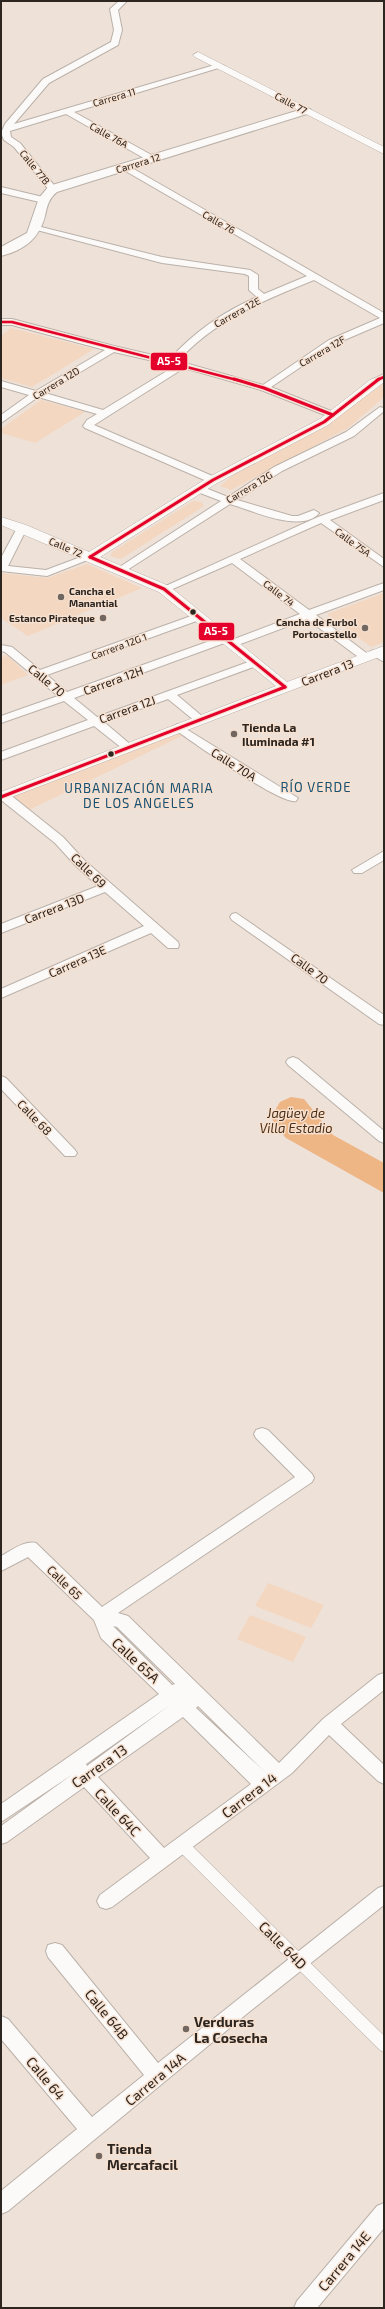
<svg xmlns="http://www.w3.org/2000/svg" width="385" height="2309" viewBox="0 0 385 2309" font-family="'Exo 2',sans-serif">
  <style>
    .green { fill: #f4d7c0 }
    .water { fill: #eeb585 }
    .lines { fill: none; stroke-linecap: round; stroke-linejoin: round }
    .pedestrian-casing { stroke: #bab1a9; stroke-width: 14 }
    .minor-casing { stroke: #bab1a9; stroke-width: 2 }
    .tertiary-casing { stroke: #bab1a9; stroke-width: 1 }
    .secondary-casing { stroke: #bab1a9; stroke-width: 2 }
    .pedestrian { stroke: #fcfaf9; stroke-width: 13 }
    .minor { fill: #fcfaf9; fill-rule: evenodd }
    .tertiary { fill: #fcfaf9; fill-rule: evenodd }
    .secondary { fill: #fcfaf9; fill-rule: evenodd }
    .bus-1-far1-casing { stroke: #f6e0d0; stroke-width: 4.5 }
    .bus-1-casing { stroke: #f6e0d0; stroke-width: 5.5 }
    .bus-1-far1 { stroke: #e4002b; stroke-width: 2.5 }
    .bus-1 { stroke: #e4002b; stroke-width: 3 }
    .poi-dot { fill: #716760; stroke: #f6e0d0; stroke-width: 1.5 }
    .bus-dot { fill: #2d251f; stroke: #f6e0d0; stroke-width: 1.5 }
    .labels { text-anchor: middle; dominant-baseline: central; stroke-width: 3; stroke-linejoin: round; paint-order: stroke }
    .far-street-label { font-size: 10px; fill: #2d251f; stroke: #f6e0d0 }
    .far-poi-label { font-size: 10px; font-weight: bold; fill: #2d251f; stroke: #f6e0d0; text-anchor: end }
    .street-label { font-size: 12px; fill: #2d251f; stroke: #f6e0d0 }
    .poi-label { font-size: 12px; font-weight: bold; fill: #2d251f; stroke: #f6e0d0; text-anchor: start }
    .neighbourhood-label { font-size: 13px; letter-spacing: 1px; fill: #175071; stroke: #f6e0d0 }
    .water-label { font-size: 13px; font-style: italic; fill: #4c2d12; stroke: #f6e0d0 }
    .near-street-label { font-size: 14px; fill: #2d251f; stroke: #f6e0d0 }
    .near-poi-label { font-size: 14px; font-weight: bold; fill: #2d251f; stroke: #f6e0d0; text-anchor: start }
    .line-badge { stroke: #f6e0d0; stroke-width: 1.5 }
    .badge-label { font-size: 11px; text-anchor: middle; font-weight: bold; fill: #fff }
  </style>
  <rect width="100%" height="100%" fill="#eee1d8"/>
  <g class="green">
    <path d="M11,328L94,349L32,387L1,378V336Z"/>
    <path d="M384,383V397L348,428L231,490L220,486L238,471L363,398Z"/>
    <path d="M41,400L85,412L35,443L1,433V429Z"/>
    <path d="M193,501L201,502L204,506L121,559L110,556L112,552Z"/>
    <path d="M87,564L142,588L28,636L1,618V573L47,578Z"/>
    <path d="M384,593V642L371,647L327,614Z"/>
    <path d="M7,655L28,675L1,685V658Z"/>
    <path d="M178,731L184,735L29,810L11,796Z"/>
    <path d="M268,1583L324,1605L311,1628L255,1606Z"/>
    <path d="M250,1615L306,1637L293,1662L237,1639Z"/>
  </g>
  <path class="water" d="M291,1097L304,1099L333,1135L384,1163V1193L286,1138L277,1128L271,1117L280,1102Z"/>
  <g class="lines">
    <g class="pedestrian-casing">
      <path id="pedestrian" d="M182,1845L384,2045"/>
    </g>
    <g class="minor-casing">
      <g id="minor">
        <path d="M119,1H127L118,10L122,30L118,45L49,83L14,124L218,64L225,66L74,112L155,157V161H149L66,114L10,131L11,137L20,143L57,189L50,191L14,147L4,140L1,133L5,124L43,79L111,42L114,30L110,9Z"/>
        <path d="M125,164L384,313V323L335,344L271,387L336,413V417H330L261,390L184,368L94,425L217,478V482H209L85,428L83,426L87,420L97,414L38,397L1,423V415L29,395L1,387V381L36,391L105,350L12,325H1V319H12L114,346L170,359C194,332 223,312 257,297L249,290V276L245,274L162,263L33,229V225L162,257L250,270L258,275V289L264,294L307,276L122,169L121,167ZM314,280L380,318L329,340L263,385L178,361C215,320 264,300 314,280ZM114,352L175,366L103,410L45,393Z"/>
        <path d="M1,187L47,198L48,200L44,203L1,193Z"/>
        <path d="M380,407L383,408V412L354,436L282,471L237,500L292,516H298L314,510L319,513C302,534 251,510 230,504L124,572L120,573L115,570L221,501L195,491V487H203L228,497L274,467L346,432Z"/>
        <path d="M384,493V500L330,520L384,559V567L321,523L240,559L309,610L384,583V590L316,615L369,655L371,657L369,659H361L307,619L235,646H227V642L74,698L97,717L251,661H259L261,663L259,665L177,695L203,717L205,719L203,721H195L168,699L104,722L131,745L133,747L131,749H123L94,726L1,760V752L88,720L64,701L1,723V716L58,696L5,652L1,651V645L12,647L40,670L194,615L198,614L203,617L202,619L47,675L67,692L221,637H229V641L300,614L232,563L168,591H160L159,589L318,517Z"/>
        <path d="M22,525L27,528L8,566L46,570L86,555L90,554L95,557L47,576L1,571V558L17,528Z"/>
        <path d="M375,650L384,654V662L369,653L371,651Z"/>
        <path d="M178,724L298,798L296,801C280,805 193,742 174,729L172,727Z"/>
        <path d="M4,792L8,793L63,837L84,860L178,942L179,945L178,948H168L151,933L1,998V989L144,926L105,892L1,933V924L98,886L76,866L55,843L1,800V793Z"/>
        <path d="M384,851V860L362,873H354L352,870Z"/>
        <path d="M236,913L384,1015V1025L379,1024L232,920L230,917L232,914Z"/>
        <path d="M293,1057L298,1059L384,1131V1143L379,1141L288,1065L286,1062L288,1059Z"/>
        <path d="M1,1076L6,1078L75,1150L77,1153L75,1156H65L1,1089Z"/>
        <path d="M262,1428L268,1430L312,1474L314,1478L312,1482L118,1613L128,1616L279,1763L323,1719L378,1675L384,1673V1690L341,1724L384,1765V1784L378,1781L329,1735L292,1773L112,1907L106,1909L100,1907L97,1901L100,1895L150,1858L84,1787L7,1842L1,1844V1826L73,1774L1,1822V1804L159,1694L101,1638L94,1620L28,1557L1,1571V1556C11,1551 24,1540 36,1543L102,1607L295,1477L256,1438L254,1434L256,1430ZM113,1626L117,1627L175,1684L172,1685ZM170,1705L87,1766L86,1764ZM198,1706L266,1773L196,1708ZM183,1717L251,1784L164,1848L98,1777Z"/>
        <path d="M384,1886V1905L249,2012L8,2211L1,2214V2191L77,2129L1,2039V2016L8,2019L92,2117L144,2075L48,1957L46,1951L48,1945L55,1943L62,1945L158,2063L378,1888Z"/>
        <path d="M384,2203V2228L317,2308H294L297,2301L377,2206Z"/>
      </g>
    </g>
    <g class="tertiary-casing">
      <g id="tertiary">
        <path d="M198,52L384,147V154L195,57L193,55Z"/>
        <path d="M384,374V382L328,425L217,483L100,557L169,586L287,682L384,646V655L1,801V792L276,686L159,592L1,525V517L26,525L89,552L209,477L320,419L370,380Z"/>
      </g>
    </g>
    <g class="secondary-casing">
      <path id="secondary" d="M306,108L310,109L312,111L310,113L57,192C49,198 47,206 45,216C39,239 24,250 1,256V247L27,233L39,198L49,186Z"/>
    </g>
    <use href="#pedestrian" class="pedestrian"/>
    <use href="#minor" class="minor"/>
    <use href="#tertiary" class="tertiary"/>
    <use href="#secondary" class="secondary"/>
    <g class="bus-1-far1-casing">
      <g id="bus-1-far1">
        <path d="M1,322H12L237,380"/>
        <path d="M377,380L384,377"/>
      </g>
    </g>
    <g class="bus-1-casing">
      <g id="bus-1">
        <path d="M234,379L264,388L333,415"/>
        <path d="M90,557L213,480L324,422L379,379"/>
        <path d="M90,557L164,589L285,687"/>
        <path d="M1,797L285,687"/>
      </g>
    </g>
    <use href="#bus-1-far1" class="bus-1-far1"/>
    <use href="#bus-1" class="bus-1"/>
  </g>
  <g class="poi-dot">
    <circle cx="61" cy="597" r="4"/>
    <circle cx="103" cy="618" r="4"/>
    <circle cx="365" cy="628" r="4"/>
    <circle cx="234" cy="734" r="4"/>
    <circle cx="186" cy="2029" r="4"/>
    <circle cx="99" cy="2156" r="4"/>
  </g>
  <g class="bus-dot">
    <circle cx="193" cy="612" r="3.5"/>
    <circle cx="111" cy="754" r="3.5"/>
  </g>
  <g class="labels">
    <g class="far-street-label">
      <text transform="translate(114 97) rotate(-16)">Carrera 11</text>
      <text transform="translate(291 103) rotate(28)">Calle 77</text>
      <text transform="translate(109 135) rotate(29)">Calle 76A</text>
      <text transform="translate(138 163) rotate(-17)">Carrera 12</text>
      <text transform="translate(35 167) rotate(51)">Calle 77B</text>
      <text transform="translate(219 222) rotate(30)">Calle 76</text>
      <text transform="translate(237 312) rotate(-29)">Carrera 12E</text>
      <text transform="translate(322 351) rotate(-30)">Carrera 12F</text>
      <text transform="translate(56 383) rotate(-31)">Carrera 12D</text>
      <text transform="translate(249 487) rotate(-31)">Carrera 12G</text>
      <text transform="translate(353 542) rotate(36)">Calle 75A</text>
      <text transform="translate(66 547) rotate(23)">Calle 72</text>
      <text transform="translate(279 593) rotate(37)">Calle 74</text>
      <text transform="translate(119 646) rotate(-20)">Carrera 12G 1</text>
    </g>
    <g class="far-poi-label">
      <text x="69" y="591" text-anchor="start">Cancha el<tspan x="69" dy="12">Manantial</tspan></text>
      <text x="95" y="618">Estanco Pirateque</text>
      <text x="357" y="622">Cancha de Furbol<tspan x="357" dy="12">Portocastello</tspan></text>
    </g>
    <g class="street-label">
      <text transform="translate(327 672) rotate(-21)">Carrera 13</text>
      <text transform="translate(47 680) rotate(39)">Calle 70</text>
      <text transform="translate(113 680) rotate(-20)">Carrera 12H</text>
      <text transform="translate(127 709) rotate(-20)">Carrera 12J</text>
      <text transform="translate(234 764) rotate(32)">Calle 70A</text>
      <text transform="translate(89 870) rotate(44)">Calle 69</text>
      <text transform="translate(54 908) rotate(-21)">Carrera 13D</text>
      <text transform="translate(77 961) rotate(-24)">Carrera 13E</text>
      <text transform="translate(310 968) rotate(36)">Calle 70</text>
      <text transform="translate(35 1117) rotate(46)">Calle 68</text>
      <text transform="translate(65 1582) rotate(44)">Calle 65</text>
    </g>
    <g class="poi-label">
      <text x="242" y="727">Tienda La<tspan x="242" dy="14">Iluminada #1</tspan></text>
    </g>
    <g class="neighbourhood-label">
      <text x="316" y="787">RÍO VERDE</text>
      <text x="139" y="788">URBANIZACIÓN MARIA<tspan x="139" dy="15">DE LOS ANGELES</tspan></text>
    </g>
    <g class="water-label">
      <text x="296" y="1113">Jagüey de<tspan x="296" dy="15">Villa Estadio</tspan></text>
    </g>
    <g class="near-street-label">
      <text transform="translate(136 1660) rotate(43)">Calle 65A</text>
      <text transform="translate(99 1766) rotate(-35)">Carrera 13</text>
      <text transform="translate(249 1795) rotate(-37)">Carrera 14</text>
      <text transform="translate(118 1812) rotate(47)">Calle 64C</text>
      <text transform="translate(283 1945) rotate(45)">Calle 64D</text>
      <text transform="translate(107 2014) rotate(51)">Calle 64B</text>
      <text transform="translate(46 2078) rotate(50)">Calle 64</text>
      <text transform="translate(155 2079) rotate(-40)">Carrera 14A</text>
      <text transform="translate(344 2261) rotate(-50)">Carrera 14E</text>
    </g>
    <g class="near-poi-label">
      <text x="194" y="2021">Verduras<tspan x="194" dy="16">La Cosecha</tspan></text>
      <text x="107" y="2148">Tienda<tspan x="107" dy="16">Mercafacil</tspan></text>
    </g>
  </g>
  <g class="line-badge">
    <rect x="150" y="352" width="38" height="19" rx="4" fill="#e4002b"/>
    <rect x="198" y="622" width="37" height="19" rx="4" fill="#e4002b"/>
  </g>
  <g class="badge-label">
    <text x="169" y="365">A5-5</text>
    <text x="216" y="635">A5-5</text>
  </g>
  <rect width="385" height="2309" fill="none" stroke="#2d251f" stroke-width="4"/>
</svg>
